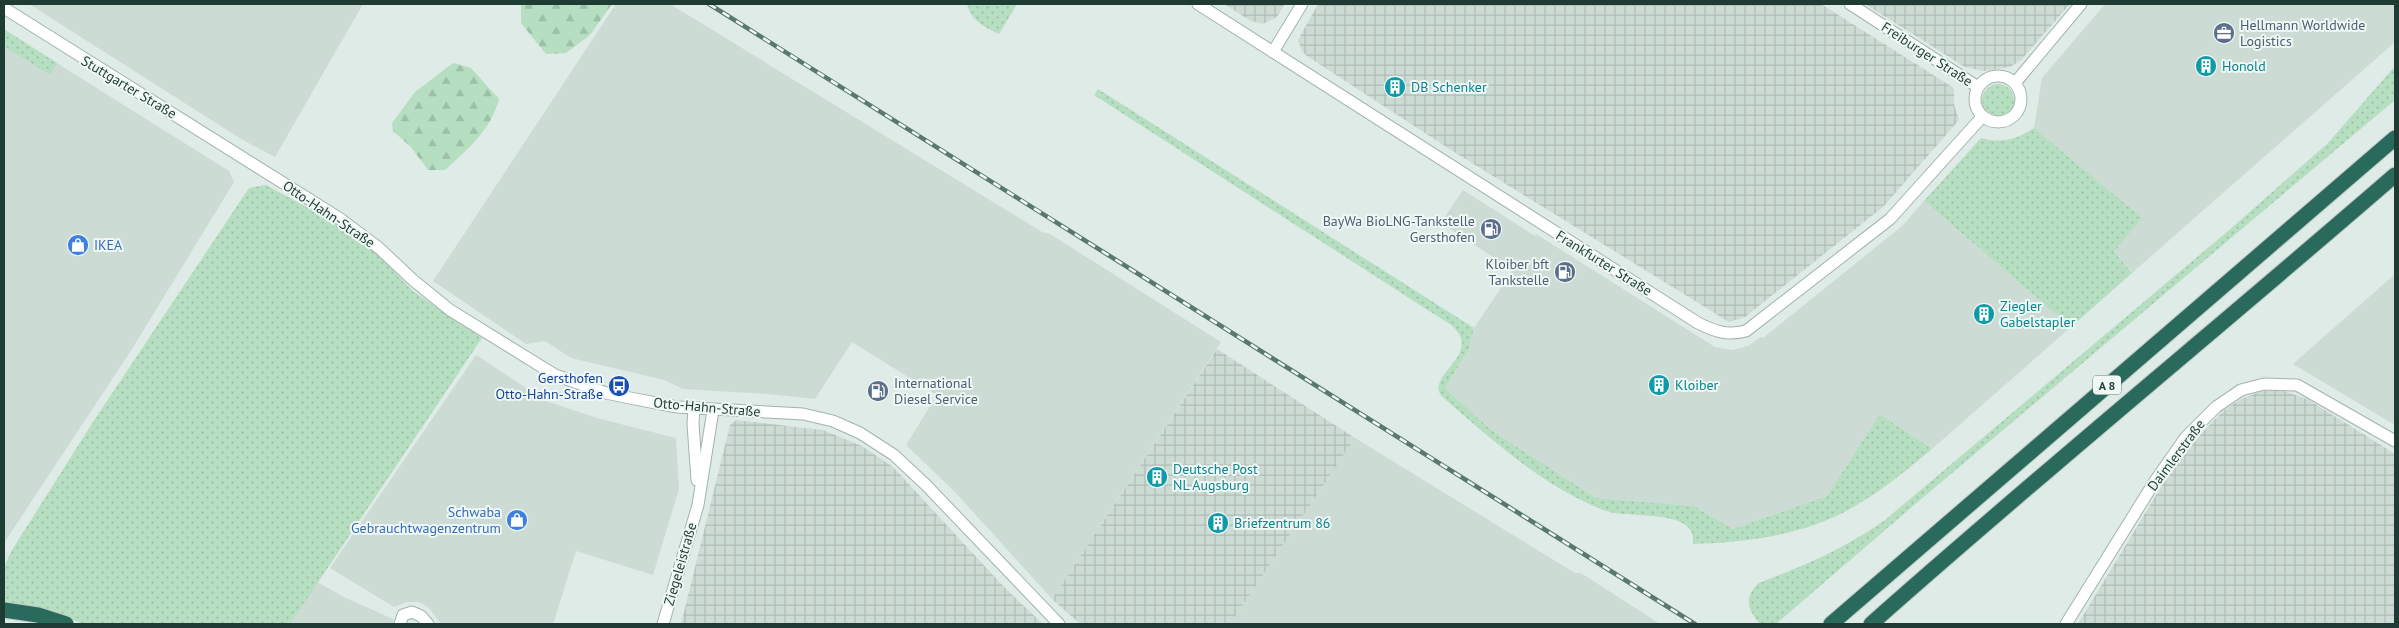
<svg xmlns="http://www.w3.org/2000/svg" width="2399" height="628" viewBox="0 0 2399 628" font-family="'PT Sans',sans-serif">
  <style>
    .built { fill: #cddbd5 }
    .industrial { fill: url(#industrial-grid) }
    .grass { fill: url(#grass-dots) }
    .forest { fill: url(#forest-firs) }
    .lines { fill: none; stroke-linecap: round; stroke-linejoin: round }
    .minor-casing { stroke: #a2b3ad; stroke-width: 13 }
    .highway-casing { stroke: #c0c8c6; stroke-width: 17 }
    .minor { stroke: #fff; stroke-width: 11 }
    .highway { stroke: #296a5d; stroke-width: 15 }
    .rail-casing { stroke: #597870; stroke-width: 4.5 }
    .rail { stroke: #eff8f4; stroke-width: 2.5; stroke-dasharray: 8; stroke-linecap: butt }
    .labels { text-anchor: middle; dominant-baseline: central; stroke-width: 4; stroke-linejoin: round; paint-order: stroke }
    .shield { fill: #eff8f4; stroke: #5d746e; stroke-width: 1 }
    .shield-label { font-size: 12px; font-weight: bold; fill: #1f3c34 }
    .service-label { font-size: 14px; fill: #4e5e75; stroke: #eff8f4; text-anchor: start }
    .street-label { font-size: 14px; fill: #1f3c34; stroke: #eff8f4 }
    .culture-label { font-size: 14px; fill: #0d838f; stroke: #eff8f4; text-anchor: start }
    .shop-label { font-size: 14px; fill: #366cbe; stroke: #eff8f4; text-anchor: start }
    .transit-label { font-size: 14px; fill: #164399; stroke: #eff8f4; text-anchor: end }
  </style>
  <defs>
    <pattern id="industrial-grid" width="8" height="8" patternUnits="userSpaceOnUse" patternTransform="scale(1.25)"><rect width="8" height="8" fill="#cddbd5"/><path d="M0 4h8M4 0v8" fill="none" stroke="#b0bdb7"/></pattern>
    <pattern id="grass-dots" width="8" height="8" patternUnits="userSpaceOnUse" patternTransform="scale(1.25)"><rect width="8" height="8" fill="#b6dec1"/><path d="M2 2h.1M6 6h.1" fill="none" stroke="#9cbfa6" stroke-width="1.8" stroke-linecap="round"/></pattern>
    <pattern id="forest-firs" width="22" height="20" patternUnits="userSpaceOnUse" patternTransform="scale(1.25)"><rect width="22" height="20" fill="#b6dec1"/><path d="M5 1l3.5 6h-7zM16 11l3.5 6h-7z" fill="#9cbfa6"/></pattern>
  </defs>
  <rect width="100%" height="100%" fill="#dfebe6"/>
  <g class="built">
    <path d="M29,4H363L275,157L241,139Z"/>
    <path d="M616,4H670L1042,232L1050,234L1221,342L1052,599L955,492L906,445L937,395L852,342L815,399L767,394L683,389L664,380L571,358L545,341L526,344L433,281Z"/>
    <path d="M2105,4H2395V42L2132,273L2114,252L2141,218L2034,128L2042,78Z"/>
    <path d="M4,30L229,171L234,182L132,349L4,543Z"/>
    <path d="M1463,190L1535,236L1536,234L1715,347L1732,350L1748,346L1761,337L1763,338L1902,226L1924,201L2071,327L1932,449L1880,414L1827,496L1733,529L1694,506L1596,498L1491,430L1445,388L1468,351L1474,328L1513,270L1441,223Z"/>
    <path d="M2395,274V420L2393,424L2293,364Z"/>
    <path d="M476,355L546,401L597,418L676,438L679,489L653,575L576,551L553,624H441L429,608L419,602H407L394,607L330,568Z"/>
    <path d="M1355,438L1575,573H1581L1660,624H1230Z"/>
    <path d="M317,582L346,598L393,619L394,624H290Z"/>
  </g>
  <g class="industrial">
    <path d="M1224,4H1285L1277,17L1263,24L1251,21Z"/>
    <path d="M1318,4H1821L1954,88V104L1959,120L1883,207L1745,317L1729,322L1451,150L1307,56L1302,51L1298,40Z"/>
    <path d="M1865,4H2070L2021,60L2010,67L1983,71L1965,67Z"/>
    <path d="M1217,349L1355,438L1230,624H1080L1052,599Z"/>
    <path d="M2262,391H2284L2307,399L2395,454V624H2078L2170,472L2191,444L2223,411L2241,399Z"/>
    <path d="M736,420L823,430L862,446L893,467L1004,587L1043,624H681L730,425Z"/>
  </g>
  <g class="grass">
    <path d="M967,4H1017L999,34C985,27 971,21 967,4Z"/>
    <path d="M4,29L57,63L50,75L4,46Z"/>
    <path d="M2395,66V100L1920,500L1776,624L1759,623C1747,609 1744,596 1759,583C1808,564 1842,550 1885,520L2228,231L2328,143Z"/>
    <circle cx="1998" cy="100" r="16"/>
    <path d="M1098,89L1474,328L1468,351L1445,388L1491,430L1596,498L1694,506L1733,529L1827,496L1880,414L1932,449C1908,469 1883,490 1855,506C1807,535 1748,542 1693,544C1693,541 1693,536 1692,533C1683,510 1626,518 1606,511C1545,488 1496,443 1447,401C1444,398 1440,395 1439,392C1433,371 1483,352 1451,325L1094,95Z"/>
    <path d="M2034,128L2142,218L2114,252L2132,273L2071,327L1924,201L1981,138C2002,144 2017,139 2034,128Z"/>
    <path d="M266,185L342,226L372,249L413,291L482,338L290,624H84L51,612L4,601V567L12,550L93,422L249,188Z"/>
  </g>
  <g class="forest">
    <path d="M521,4H612L590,35L566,53L546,54L521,23Z"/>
    <path d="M453,63L471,68L499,99C491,130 468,149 445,170H428L410,146L393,131L392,123L415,92Z"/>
  </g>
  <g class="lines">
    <g class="minor-casing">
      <g id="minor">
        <path d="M1198,4L1698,323C1714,331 1727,336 1746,331L1890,219L1982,117"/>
        <path d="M1850,4L1978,87"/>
        <path d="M4,8L339,218L379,248L413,280L450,310L555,375L606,393L630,398L677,407L803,414L833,421L860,433L894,455L926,485L1059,624"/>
        <path d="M1273,52L1302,4"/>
        <circle cx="1998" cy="99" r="23"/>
        <path d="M2015,83L2081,4"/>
        <path d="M694,408L693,424L697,480"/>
        <path d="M400,624L403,615L412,612L421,616L428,624"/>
        <path d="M663,624L698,505L713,410"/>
        <path d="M2066,624L2155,481L2186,437L2216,407L2241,390L2264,384L2297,385L2395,441"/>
      </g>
    </g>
    <g class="highway-casing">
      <g id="highway">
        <path d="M4,610L38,615L66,624"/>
        <path d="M1831,624L2395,138"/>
        <path d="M1871,624C2043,471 2221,326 2395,175"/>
      </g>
    </g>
    <use href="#minor" class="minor"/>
    <use href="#highway" class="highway"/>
    <g class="rail-casing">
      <path id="rail" d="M709,4L1695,624"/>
    </g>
    <use href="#rail" class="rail"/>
  </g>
  <defs>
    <g id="office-disc" transform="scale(1.125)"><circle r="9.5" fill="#5c6f8a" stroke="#eff8f4"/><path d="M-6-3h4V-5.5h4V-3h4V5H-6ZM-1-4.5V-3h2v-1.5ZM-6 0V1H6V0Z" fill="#fff"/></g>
    <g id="building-disc" transform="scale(1.125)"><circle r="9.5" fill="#0f9aa8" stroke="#eff8f4"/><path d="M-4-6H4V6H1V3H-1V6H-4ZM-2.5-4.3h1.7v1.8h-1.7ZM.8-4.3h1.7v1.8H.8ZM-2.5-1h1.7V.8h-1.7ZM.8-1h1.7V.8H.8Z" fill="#fff"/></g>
    <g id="fuel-disc" transform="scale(1.125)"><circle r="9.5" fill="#5c6f8a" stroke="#eff8f4"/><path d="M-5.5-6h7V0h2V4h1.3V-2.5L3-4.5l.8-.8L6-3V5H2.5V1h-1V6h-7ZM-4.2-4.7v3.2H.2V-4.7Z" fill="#fff"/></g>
    <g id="shop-disc" transform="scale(1.125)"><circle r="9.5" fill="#3f7fe0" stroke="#eff8f4"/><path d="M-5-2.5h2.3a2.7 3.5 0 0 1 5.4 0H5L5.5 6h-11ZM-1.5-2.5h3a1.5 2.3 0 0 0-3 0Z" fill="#fff"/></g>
    <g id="bus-disc" transform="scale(1.125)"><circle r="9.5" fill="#1a4fb4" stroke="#eff8f4"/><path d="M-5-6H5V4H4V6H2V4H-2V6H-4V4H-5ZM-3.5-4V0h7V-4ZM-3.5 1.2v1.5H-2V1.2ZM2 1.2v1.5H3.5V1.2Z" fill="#fff"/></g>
  </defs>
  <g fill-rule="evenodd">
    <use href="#office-disc" x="2224" y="33"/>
    <use href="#building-disc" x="2206" y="66"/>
    <use href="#building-disc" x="1395" y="87"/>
    <use href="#fuel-disc" x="1491" y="229"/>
    <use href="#shop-disc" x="78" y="245"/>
    <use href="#fuel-disc" x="1565" y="272"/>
    <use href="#building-disc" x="1984" y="314"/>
    <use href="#building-disc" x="1659" y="385"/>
    <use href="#bus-disc" x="619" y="386"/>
    <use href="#fuel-disc" x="878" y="391"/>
    <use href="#building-disc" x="1157" y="477"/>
    <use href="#shop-disc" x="517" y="520"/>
    <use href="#building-disc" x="1218" y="523"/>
  </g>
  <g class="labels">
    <rect class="shield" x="2093" y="375.5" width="28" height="19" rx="4"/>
    <g class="shield-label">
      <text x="2107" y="385">A 8</text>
    </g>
    <g class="service-label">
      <text x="2240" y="25">Hellmann Worldwide<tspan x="2240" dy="16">Logistics</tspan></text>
      <text x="1475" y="221" text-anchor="end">BayWa BioLNG-Tankstelle<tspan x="1475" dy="16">Gersthofen</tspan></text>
      <text x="1549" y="264" text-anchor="end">Kloiber bft<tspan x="1549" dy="16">Tankstelle</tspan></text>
      <text x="894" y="383">International<tspan x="894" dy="16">Diesel Service</tspan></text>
    </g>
    <g class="street-label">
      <text transform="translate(1927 54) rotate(33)">Freiburger Straße</text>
      <text transform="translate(129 87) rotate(31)">Stuttgarter Straße</text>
      <text transform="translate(329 214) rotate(34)">Otto-Hahn-Straße</text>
      <text transform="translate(1604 263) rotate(32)">Frankfurter Straße</text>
      <text transform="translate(707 407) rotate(5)">Otto-Hahn-Straße</text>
      <text transform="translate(2176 455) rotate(-53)">Daimlerstraße</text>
      <text transform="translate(680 564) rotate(-74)">Ziegeleistraße</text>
    </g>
    <g class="culture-label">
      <text x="2222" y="66">Honold</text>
      <text x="1411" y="87">DB Schenker</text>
      <text x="2000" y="306">Ziegler<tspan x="2000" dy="16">Gabelstapler</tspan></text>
      <text x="1675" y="385">Kloiber</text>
      <text x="1173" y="469">Deutsche Post<tspan x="1173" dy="16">NL Augsburg</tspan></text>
      <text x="1234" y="523">Briefzentrum 86</text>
    </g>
    <g class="shop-label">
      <text x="94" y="245">IKEA</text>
      <text x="501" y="512" text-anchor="end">Schwaba<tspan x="501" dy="16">Gebrauchtwagenzentrum</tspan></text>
    </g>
    <g class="transit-label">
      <text x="603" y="378">Gersthofen<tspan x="603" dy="16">Otto-Hahn-Straße</tspan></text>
    </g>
  </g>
  <rect width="2399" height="628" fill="none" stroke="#1f3c34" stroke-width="10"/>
</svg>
